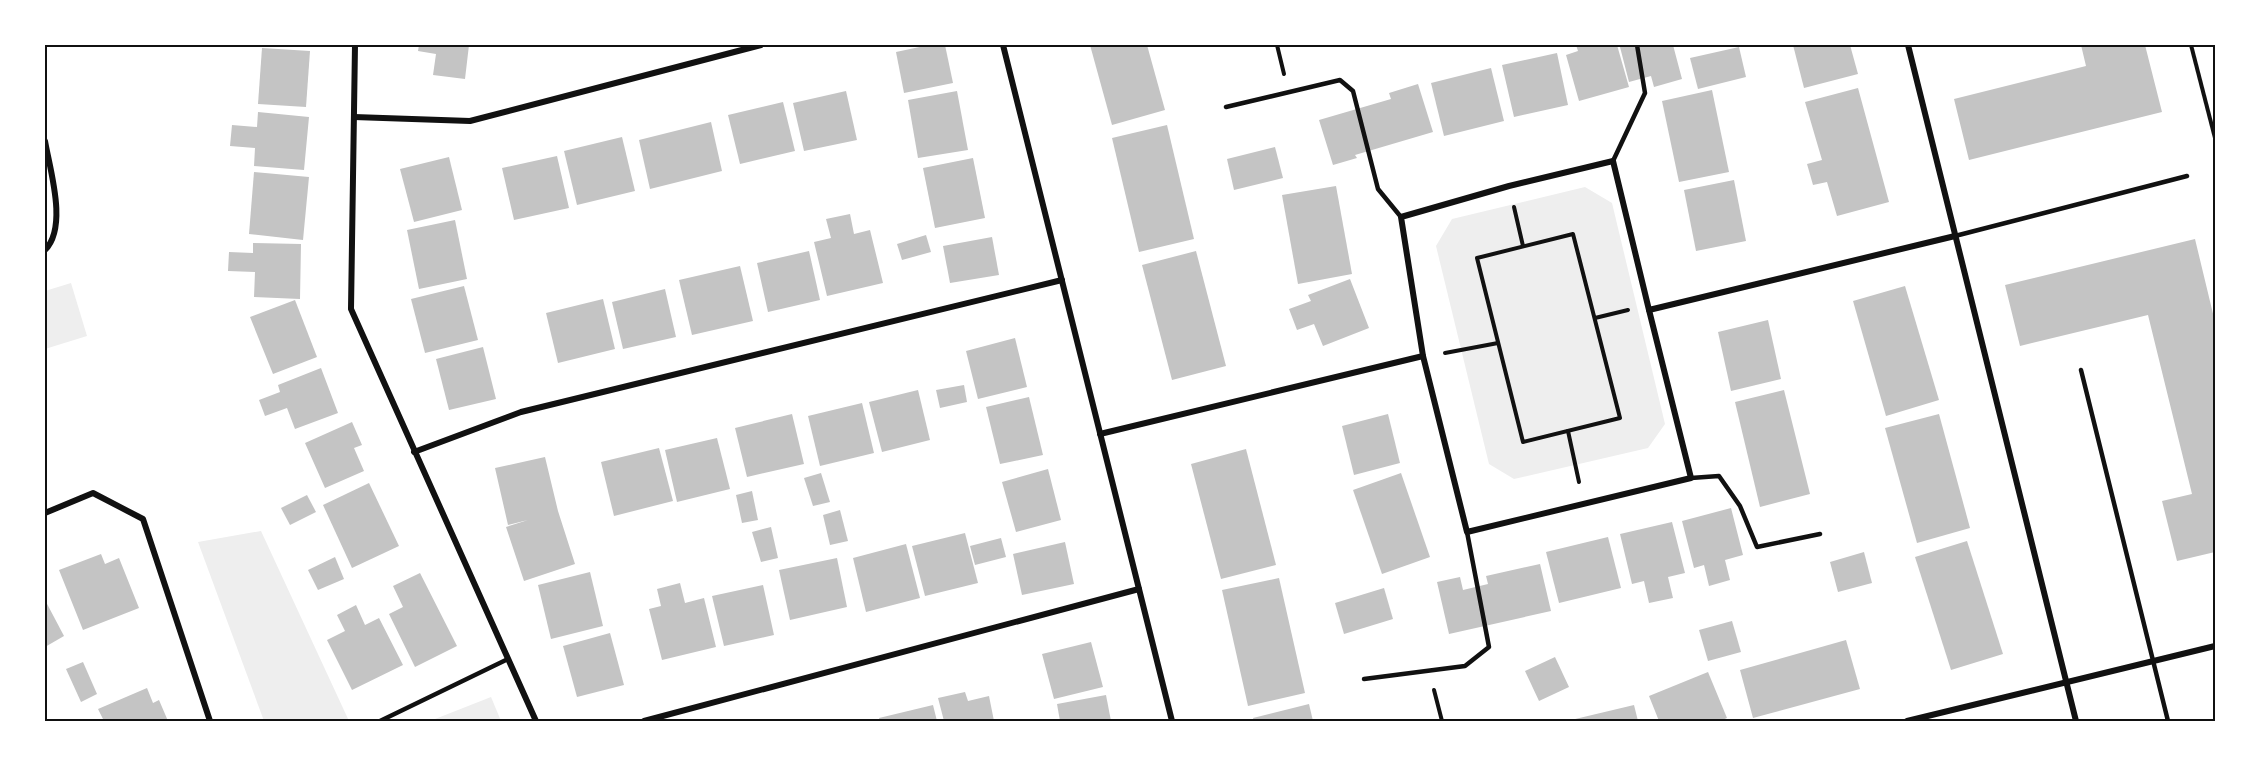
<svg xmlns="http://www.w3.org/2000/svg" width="2260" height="766" viewBox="0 0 2260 766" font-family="'Noto Serif',serif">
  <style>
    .green { fill: #eee }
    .building { fill: #c4c4c4 }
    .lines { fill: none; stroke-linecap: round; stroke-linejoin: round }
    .path { stroke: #111; stroke-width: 4 }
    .service { stroke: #111; stroke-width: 4.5 }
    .minor { stroke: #111; stroke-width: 6 }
    .neatline { fill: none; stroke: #111; stroke-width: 2 }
  </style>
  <rect width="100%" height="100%" fill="#fff"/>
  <g class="green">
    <path d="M1585,187L1612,203L1665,424L1648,448L1514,479L1489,464L1436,246L1452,219Z"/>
    <path d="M71,283L87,336L45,349V291Z"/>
    <path d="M261,531L349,721H264L198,542Z"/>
    <path d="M491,697L501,721H430Z"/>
  </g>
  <g class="building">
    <path d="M419,45H469L465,79L433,75L436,54L418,51Z"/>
    <path d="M929,45H945L953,83L904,93L896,52Z"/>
    <path d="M1090,45H1147L1165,110L1112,125Z"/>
    <path d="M1576,45H1617L1629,87L1579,101L1566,55L1578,51Z"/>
    <path d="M1626,45H1673L1682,79L1654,87L1651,76L1629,82L1620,47Z"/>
    <path d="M1793,45H1850L1858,74L1804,88Z"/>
    <path d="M2081,45H2145L2162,112L1969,160L1954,99L2086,66Z"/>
    <path d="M1739,47L1746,77L1698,89L1690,58Z"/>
    <path d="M262,48L310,51L306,107L258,104Z"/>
    <path d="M1557,53L1568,105L1514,117L1502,65Z"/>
    <path d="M1491,68L1504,121L1444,136L1431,83Z"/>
    <path d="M1418,84L1433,132L1355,155L1357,158L1333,165L1319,120L1391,99L1389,93Z"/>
    <path d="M1858,88L1889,202L1837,216L1827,182L1813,185L1807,164L1822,160L1805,102Z"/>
    <path d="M1712,90L1729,172L1679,182L1662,101Z"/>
    <path d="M846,91L857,140L804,151L793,103Z"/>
    <path d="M957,91L968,150L918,158L908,100Z"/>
    <path d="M783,102L795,151L740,164L728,115Z"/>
    <path d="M258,112L309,117L304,170L254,166L255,148L230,146L232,125L257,127Z"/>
    <path d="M711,122L722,171L650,189L639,140Z"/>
    <path d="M1167,125L1194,239L1139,252L1112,138Z"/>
    <path d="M622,137L635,191L577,205L564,151Z"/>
    <path d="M1275,147L1283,178L1234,190L1227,159Z"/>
    <path d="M557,156L569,208L514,220L502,168Z"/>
    <path d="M449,157L462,210L414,222L400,169Z"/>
    <path d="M973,158L985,218L935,228L923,168Z"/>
    <path d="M254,172L309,177L303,240L249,234Z"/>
    <path d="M1734,180L1746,241L1696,251L1684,190Z"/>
    <path d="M1336,186L1352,274L1298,284L1282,195Z"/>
    <path d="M850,214L854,234L870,230L883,283L827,296L814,242L831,238L826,219Z"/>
    <path d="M455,220L467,279L419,289L407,230Z"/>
    <path d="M926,235L931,252L902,260L897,244Z"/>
    <path d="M992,237L999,275L950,283L943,246Z"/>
    <path d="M2195,239L2215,322V552L2177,561L2162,501L2192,494L2148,315L2020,346L2005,285Z"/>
    <path d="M253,243L301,244L300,299L254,297L255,272L228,271L229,252L253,253Z"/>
    <path d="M809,251L820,300L768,312L757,263Z"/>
    <path d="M1196,251L1226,366L1172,380L1142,265Z"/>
    <path d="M740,266L753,321L692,335L679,280Z"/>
    <path d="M1350,279L1369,328L1323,346L1314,324L1297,330L1289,309L1311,301L1308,295Z"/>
    <path d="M464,286L478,340L425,353L411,299Z"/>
    <path d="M1905,286L1939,400L1886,416L1853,301Z"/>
    <path d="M665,289L676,337L623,349L612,302Z"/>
    <path d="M603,299L615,349L558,363L546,313Z"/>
    <path d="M295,300L317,357L273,374L250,317Z"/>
    <path d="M1768,320L1781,379L1731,391L1718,332Z"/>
    <path d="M1015,338L1027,387L978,399L966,351Z"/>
    <path d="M483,347L496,399L449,410L436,359Z"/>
    <path d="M321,368L338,413L295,429L287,408L265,416L259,400L280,392L278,385Z"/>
    <path d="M964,385L967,402L940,408L936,390Z"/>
    <path d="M918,390L930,440L882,452L869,402Z"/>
    <path d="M1784,390L1810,494L1760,507L1735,402Z"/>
    <path d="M1029,397L1043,455L1000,464L986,407Z"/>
    <path d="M862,403L874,453L820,466L808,416Z"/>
    <path d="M792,414L804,464L747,477L735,428Z"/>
    <path d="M1388,414L1400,463L1354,475L1342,426Z"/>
    <path d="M1939,414L1970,528L1917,543L1885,428Z"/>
    <path d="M352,422L362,445L354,448L364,471L325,488L305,443Z"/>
    <path d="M717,438L730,489L677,502L665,450Z"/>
    <path d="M659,448L673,501L614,516L601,462Z"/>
    <path d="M1246,449L1276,565L1221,579L1191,464Z"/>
    <path d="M545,457L558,511L575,564L524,581L506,527L528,520L508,525L495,468Z"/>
    <path d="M1048,469L1061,520L1016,532L1002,482Z"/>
    <path d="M821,473L830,502L813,506L804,478Z"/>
    <path d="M1401,473L1430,557L1382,574L1353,490Z"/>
    <path d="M369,483L399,546L352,568L323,505Z"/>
    <path d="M752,491L758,520L742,523L736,495Z"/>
    <path d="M307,495L316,512L290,525L281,508Z"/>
    <path d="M1731,508L1743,555L1725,560L1730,580L1709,586L1704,565L1694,568L1682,521Z"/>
    <path d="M840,510L848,541L830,545L823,515Z"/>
    <path d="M1672,522L1685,573L1668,577L1673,598L1649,603L1644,581L1632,584L1620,534Z"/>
    <path d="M771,527L778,558L761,562L752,532Z"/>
    <path d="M965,533L978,583L925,596L912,546Z"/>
    <path d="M1608,537L1621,588L1559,603L1546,552Z"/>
    <path d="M1001,538L1006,557L975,565L970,546Z"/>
    <path d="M1967,541L2003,654L1951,670L1915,557Z"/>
    <path d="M1065,542L1074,584L1022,595L1013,554Z"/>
    <path d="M906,544L920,598L866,612L853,558Z"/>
    <path d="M1864,552L1872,583L1838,592L1830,562Z"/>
    <path d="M101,554L105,564L119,558L139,608L83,630L59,570Z"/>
    <path d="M335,557L344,579L318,590L308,570Z"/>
    <path d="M837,558L847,607L790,620L779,570Z"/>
    <path d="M1540,564L1551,611L1449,634L1437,582L1460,577L1463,590L1488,584L1486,576Z"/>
    <path d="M590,572L603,626L551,639L538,585Z"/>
    <path d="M420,573L457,646L415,667L389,614L403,607L393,586Z"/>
    <path d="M1279,578L1305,693L1248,706L1222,590Z"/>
    <path d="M680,583L685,603L704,598L716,647L662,660L649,609L661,606L657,589Z"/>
    <path d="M763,585L774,635L724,646L712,596Z"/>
    <path d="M1384,588L1393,619L1344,634L1335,603Z"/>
    <path d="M45,600L64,636L45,647Z"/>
    <path d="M356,605L365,625L379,618L403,665L352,690L327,640L345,631L337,615Z"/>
    <path d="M1732,621L1741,652L1708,661L1699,630Z"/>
    <path d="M610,633L624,685L577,697L563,646Z"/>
    <path d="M1846,640L1860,689L1753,718L1740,670Z"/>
    <path d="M1091,642L1103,687L1054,699L1042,654Z"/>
    <path d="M1555,657L1569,687L1539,701L1525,671Z"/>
    <path d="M83,662L97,694L81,702L66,669Z"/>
    <path d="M1708,672L1727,718L1720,721H1659L1649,696Z"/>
    <path d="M147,688L153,703L159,700L168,721H104L98,709Z"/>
    <path d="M965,692L968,701L989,696L994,721H944L938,698Z"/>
    <path d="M1106,695L1111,721H1060L1057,704Z"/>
    <path d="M1309,704L1313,721H1254L1253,718Z"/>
    <path d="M933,705L937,721H880L879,718Z"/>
    <path d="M1634,705L1638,721H1571V720Z"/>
  </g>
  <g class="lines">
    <g class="path">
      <path d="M1277,45L1284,74"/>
      <path d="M2191,45L2215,138"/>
      <path d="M1514,207L1523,246"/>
      <path d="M1573,234L1620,418L1523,442L1477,258Z"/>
      <path d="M1595,318L1628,310"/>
      <path d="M1445,353L1498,343"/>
      <path d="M1568,431L1579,482"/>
      <path d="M1434,690L1442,721"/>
    </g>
    <g class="service">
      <path d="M1226,107L1340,80L1353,91L1378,189L1401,217"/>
      <path d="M1613,161L1645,93L1637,45"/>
      <path d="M1955,236L2187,176"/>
      <path d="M2081,370L2168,721"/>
      <path d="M1691,478L1719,476L1740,506L1757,547L1820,534"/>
      <path d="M1364,679L1465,666L1489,647L1467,532"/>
      <path d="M380,721L508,659"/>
    </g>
    <g class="minor">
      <path d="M355,45L351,309L536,721"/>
      <path d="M1003,45L1172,721"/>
      <path d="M1908,45L2076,721"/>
      <path d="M354,117L470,121L761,45"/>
      <path d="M45,141C50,170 68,227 45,250"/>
      <path d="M1423,356L1467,532L1691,478L1649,310"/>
      <path d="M1100,434L1423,356L1401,217L1509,186L1613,161L1649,310L1955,236"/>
      <path d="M414,452L521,412L1062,280"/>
      <path d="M45,513L93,493L143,519L210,721"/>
      <path d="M644,721L1139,589"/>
      <path d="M1907,721L2215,646"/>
    </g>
  </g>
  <rect width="2260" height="766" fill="none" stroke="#ffffff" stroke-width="93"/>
  <rect x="46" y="46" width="2168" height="674" class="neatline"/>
</svg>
